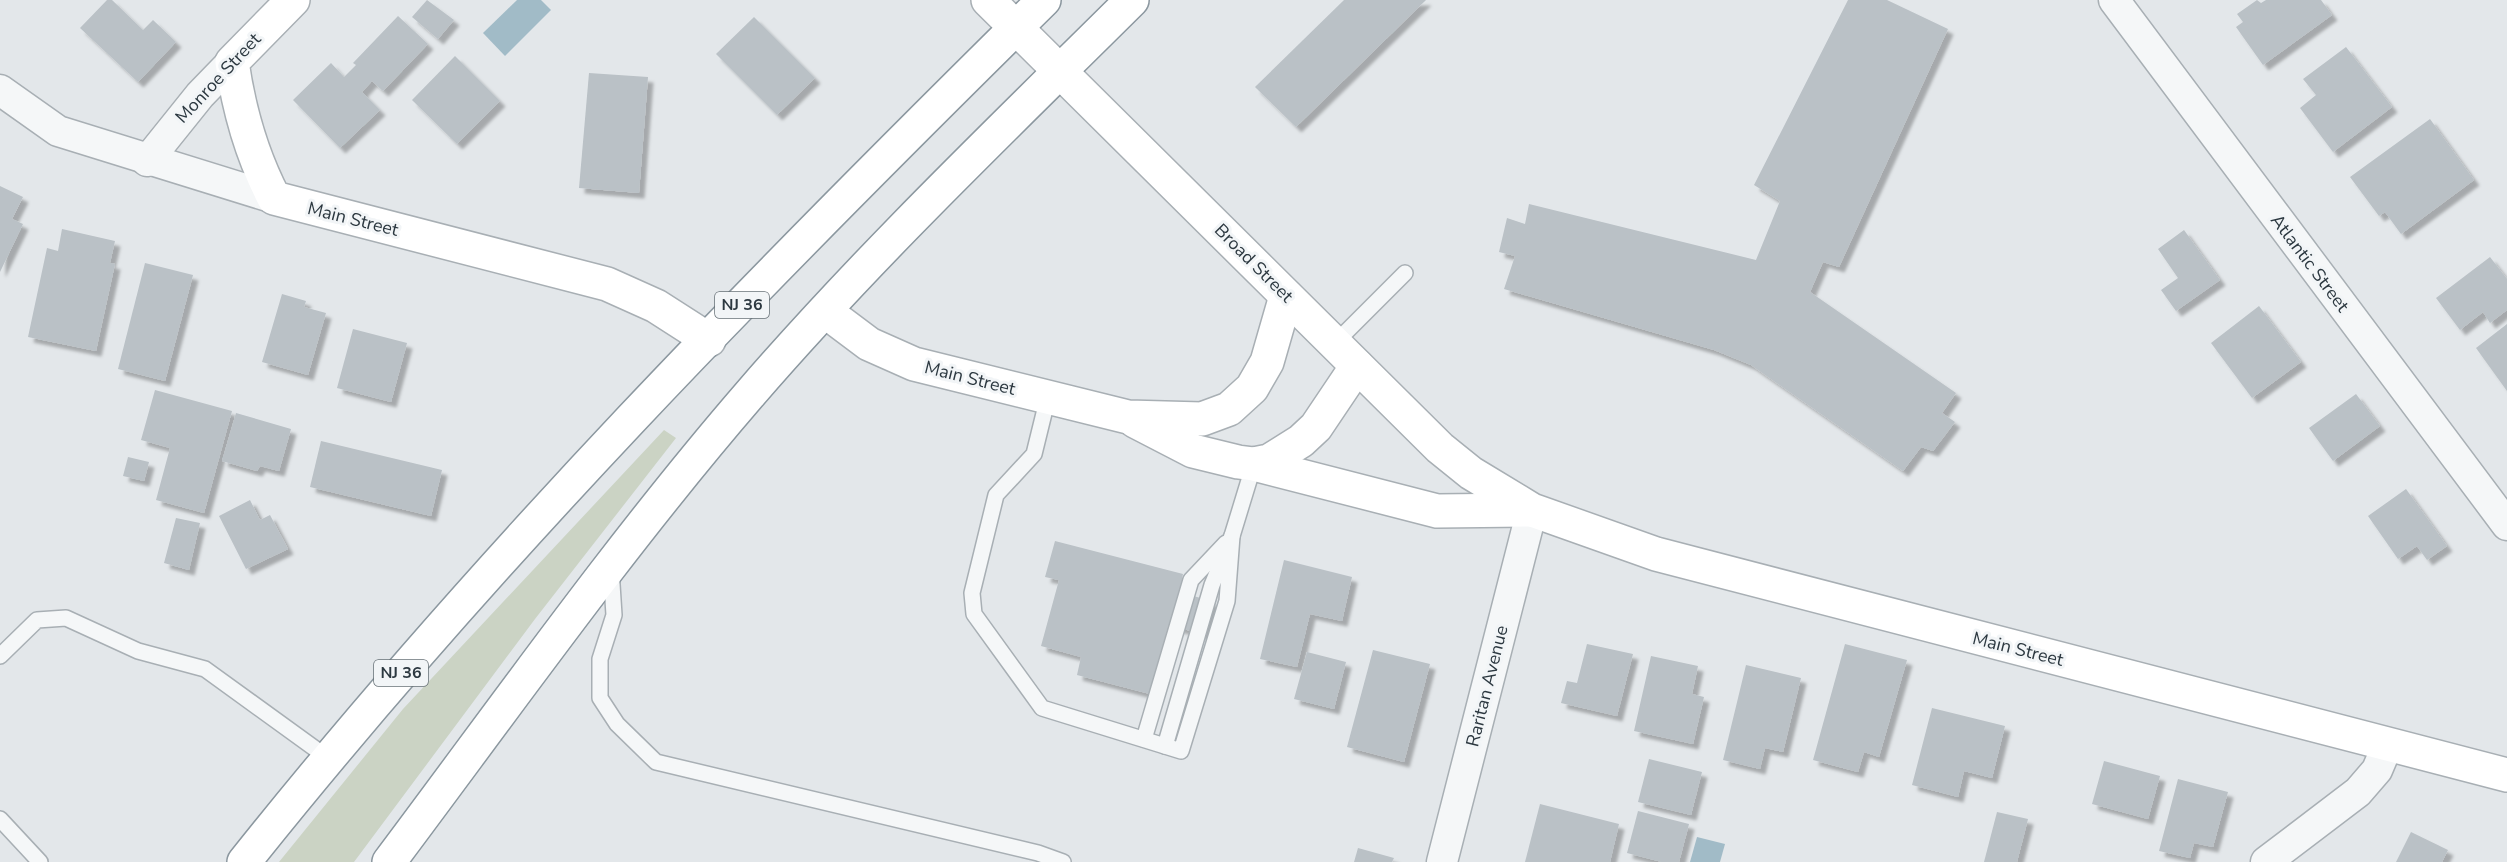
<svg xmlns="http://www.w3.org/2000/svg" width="2507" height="862" viewBox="0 0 2507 862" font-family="'Nunito Sans',sans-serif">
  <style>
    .green { fill: #cbd3c4 }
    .water { fill: #a1bbc7 }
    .building { fill: #bac1c6; filter: url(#shadow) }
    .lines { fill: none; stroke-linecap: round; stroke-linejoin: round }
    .service-casing { stroke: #a8afb4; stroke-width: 18 }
    .minor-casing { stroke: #a8afb4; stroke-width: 33 }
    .secondary-casing { stroke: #a8afb4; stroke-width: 36 }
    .trunk-casing { stroke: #8b979f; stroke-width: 36 }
    .service { stroke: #f5f7f8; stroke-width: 15 }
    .minor { stroke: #f5f7f8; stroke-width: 30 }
    .secondary { stroke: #fff; stroke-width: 33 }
    .trunk { stroke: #fff; stroke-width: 33 }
    .labels { text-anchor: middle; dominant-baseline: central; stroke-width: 6; stroke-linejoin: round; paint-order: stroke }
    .shield { fill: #f2f5f7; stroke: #677177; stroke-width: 1.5 }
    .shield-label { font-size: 16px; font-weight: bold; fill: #2c3840 }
    .street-label { font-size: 18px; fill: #2c3840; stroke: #f2f5f7 }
  </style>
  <defs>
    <filter id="shadow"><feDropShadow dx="5.5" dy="5.5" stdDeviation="1.5" flood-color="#0004"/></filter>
  </defs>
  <rect width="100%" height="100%" fill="#e3e7ea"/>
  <path class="green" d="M664,430L676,438L535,619L354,862H279L403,709Z"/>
  <g class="water">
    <path d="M517,0H541L551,10L505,56L483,33Z"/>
    <path d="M1697,837L1725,844L1720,862H1690Z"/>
  </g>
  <g class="building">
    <path d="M107,0H112L143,30L153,20L176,42L138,82L80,28Z"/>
    <path d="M427,0L454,20L438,39L412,17Z"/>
    <path d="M1344,0H1426L1296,127L1255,87Z"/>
    <path d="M1848,0H1887L1948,29L1839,267L1823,262L1810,292L1956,393L1942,413L1955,422L1933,451L1921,447L1903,471L1751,365L1714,350L1504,289L1515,256L1499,252L1507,218L1525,224L1529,204L1756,260L1780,201L1754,185Z"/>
    <path d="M2257,0L2261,3L2266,0H2321L2332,15L2263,65L2236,27L2243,22L2237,14Z"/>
    <path d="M398,16L428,44L383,91L372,81L362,92L380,110L340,148L293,100L331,63L344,77L356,65L353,63Z"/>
    <path d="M754,17L815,78L777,115L716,54Z"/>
    <path d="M2346,47L2392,107L2333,152L2300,108L2316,95L2303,79Z"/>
    <path d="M455,56L500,101L457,144L412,100Z"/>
    <path d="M589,73L648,77L639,193L579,188Z"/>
    <path d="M2430,119L2474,180L2401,234L2385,212L2379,216L2350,177Z"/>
    <path d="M0,186L23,197L12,219L23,224L0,272Z"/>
    <path d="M62,229L115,241L110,263L115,264L96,351L28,337L47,248L58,251Z"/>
    <path d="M2184,230L2220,280L2176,311L2161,290L2178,278L2158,249Z"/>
    <path d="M2490,257L2507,279V310L2490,323L2483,312L2460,330L2436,298Z"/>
    <path d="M145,263L193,275L165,381L118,369Z"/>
    <path d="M282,294L306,301L304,307L326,313L308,375L262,362Z"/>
    <path d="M2259,306L2301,362L2252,398L2211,343Z"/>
    <path d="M2507,324V391L2476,348Z"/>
    <path d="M353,329L407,343L391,402L337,388Z"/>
    <path d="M155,390L232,411L204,513L156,500L170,448L141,440Z"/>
    <path d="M2356,394L2380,426L2333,461L2309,428Z"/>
    <path d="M236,413L291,429L279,471L260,466L257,471L222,461Z"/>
    <path d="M321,441L442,470L431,516L310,487Z"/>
    <path d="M128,457L149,462L144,481L123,476Z"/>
    <path d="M2406,489L2447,546L2427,560L2417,546L2398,559L2368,516Z"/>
    <path d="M250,500L260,520L270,515L288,549L246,569L219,516Z"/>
    <path d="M176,518L200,523L189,570L164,563Z"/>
    <path d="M1055,541L1183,574L1179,592L1215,602L1206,635L1168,625L1150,694L1077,675L1081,657L1041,646L1059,580L1045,577Z"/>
    <path d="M1284,560L1352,577L1342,621L1310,614L1297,667L1260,659Z"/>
    <path d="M1587,644L1633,654L1617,716L1561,703L1567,681L1577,683Z"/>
    <path d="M1845,644L1907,660L1879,757L1864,752L1858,772L1813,760Z"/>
    <path d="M1373,650L1430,664L1404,762L1347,747Z"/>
    <path d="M1307,652L1346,662L1334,709L1294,699Z"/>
    <path d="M1651,656L1698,666L1692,694L1704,697L1693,744L1634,731Z"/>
    <path d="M1746,665L1801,678L1783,752L1765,748L1760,769L1723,760Z"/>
    <path d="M1932,708L2005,726L1992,778L1964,771L1958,797L1912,785Z"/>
    <path d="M1649,759L1702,772L1691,815L1638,802Z"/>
    <path d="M2104,761L2160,776L2148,819L2092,804Z"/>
    <path d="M2178,779L2228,792L2213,847L2194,843L2190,858L2159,851Z"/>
    <path d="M1540,804L1619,824L1610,862H1525Z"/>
    <path d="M1638,811L1689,824L1679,862H1662L1627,853Z"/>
    <path d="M1997,812L2028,819L2017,862H1984Z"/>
    <path d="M2411,832L2448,850L2442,862H2396Z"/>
    <path d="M1358,848L1394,858L1392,862H1354Z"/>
  </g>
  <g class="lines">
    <g class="service-casing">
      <g id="service">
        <path d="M1334,344L1405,273"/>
        <path d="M1048,397L1034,454L996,495L972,593L974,614L1042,708L1181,751L1227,601L1232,536"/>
        <path d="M611,569L614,615L600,659V698L617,724L656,762L1038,853L1063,862"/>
        <path d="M0,656L37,620L66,618L138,651L205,669L328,758"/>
        <path d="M1144,739L1191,580L1226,543"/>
        <path d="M1165,746L1212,585L1232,536L1254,464"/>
        <path d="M0,819L40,862"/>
      </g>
    </g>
    <g class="minor-casing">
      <g id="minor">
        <path d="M2114,0L2507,525"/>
        <path d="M0,90L58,131L274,198"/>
        <path d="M147,161L200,95L232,62"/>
        <path d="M1442,862L1532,510"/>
        <path d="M2266,862L2358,792L2377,770L2388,744"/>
      </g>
    </g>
    <g class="secondary-casing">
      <g id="secondary">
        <path d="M293,0L232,62C239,111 251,154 274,198L607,284L656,306L709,340"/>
        <path d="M988,0L1440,448L1471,473L1532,510L1656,554L2507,775"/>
        <path d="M825,311L869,344L914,364L1128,417L1202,419L1229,409L1252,388L1267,362L1286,296"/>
        <path d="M1135,421L1193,451L1238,462L1254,464L1269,461L1301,441L1316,427L1357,366"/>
        <path d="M1254,464L1437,511L1531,510"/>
      </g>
    </g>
    <g class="trunk-casing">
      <g id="trunk">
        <path d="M244,862C488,556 765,275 1044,0"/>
        <path d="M389,862C506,706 622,542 749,395C869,256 1002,129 1132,0"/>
      </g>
    </g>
    <use href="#service" class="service"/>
    <use href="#minor" class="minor"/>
    <use href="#secondary" class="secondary"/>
    <use href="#trunk" class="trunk"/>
  </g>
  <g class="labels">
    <g class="shield">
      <rect x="715" y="292" width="54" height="26" rx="4.5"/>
      <rect x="374" y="660" width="54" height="26" rx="4.5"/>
    </g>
    <g class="shield-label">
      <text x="742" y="305">NJ 36</text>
      <text x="401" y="673">NJ 36</text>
    </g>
    <g class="street-label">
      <text transform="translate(218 78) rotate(-47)">Monroe Street</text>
      <text transform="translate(353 219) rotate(14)">Main Street</text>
      <text transform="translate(1254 263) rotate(45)">Broad Street</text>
      <text transform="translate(2310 263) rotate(53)">Atlantic Street</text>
      <text transform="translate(970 378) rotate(14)">Main Street</text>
      <text transform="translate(2018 649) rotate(14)">Main Street</text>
      <text transform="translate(1487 686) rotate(-76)">Raritan Avenue</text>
    </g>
  </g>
</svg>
